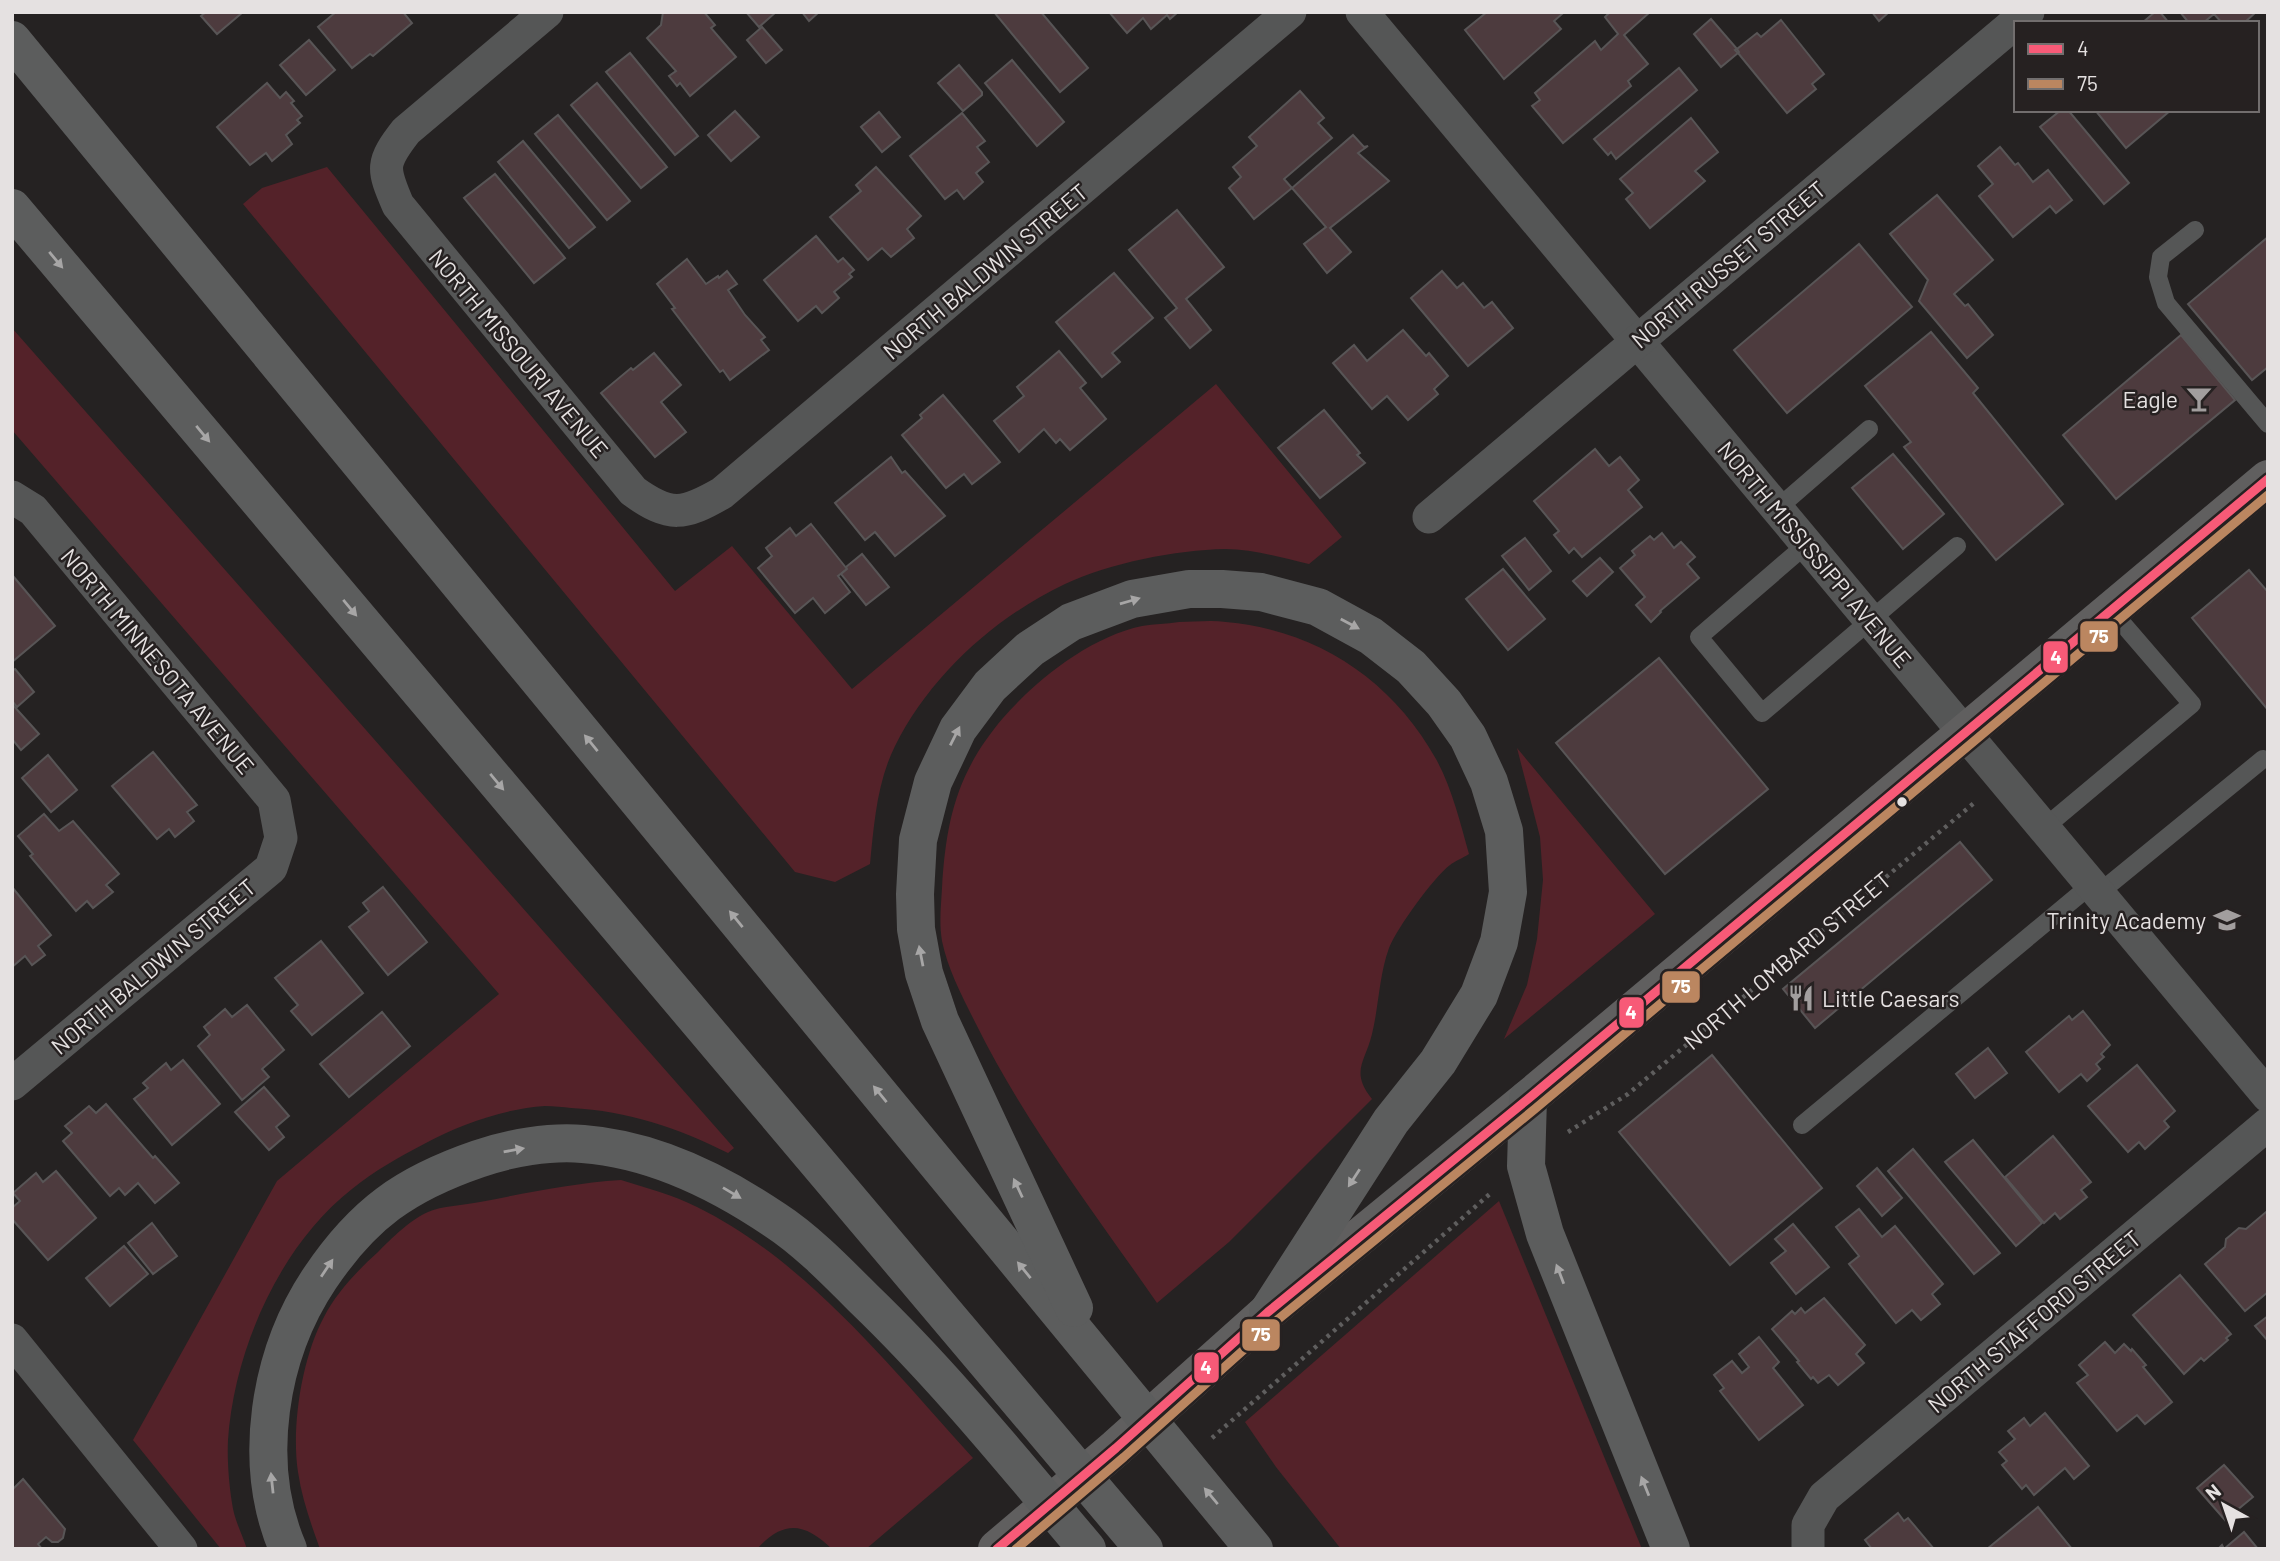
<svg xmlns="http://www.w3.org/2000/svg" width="2280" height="1561" viewBox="0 0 2280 1561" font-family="Barlow,sans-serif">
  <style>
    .green { fill: #542229 }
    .building { fill: #4d3b3e; stroke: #585556; stroke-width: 2 }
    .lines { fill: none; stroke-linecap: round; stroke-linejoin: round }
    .path { stroke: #5f5e5e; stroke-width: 4.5; stroke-dasharray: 3.5 5; stroke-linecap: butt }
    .service { stroke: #555656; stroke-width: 18 }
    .minor { stroke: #555656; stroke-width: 33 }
    .primary { stroke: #605f5f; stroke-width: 38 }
    .motorway { stroke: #5c5d5d; stroke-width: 38 }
    .bus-1-casing { stroke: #262121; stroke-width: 14 }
    .bus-2-casing { stroke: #262121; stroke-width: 14 }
    .bus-1 { stroke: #f75a77; stroke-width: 9 }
    .bus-2 { stroke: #bb8660; stroke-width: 9 }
    .oneway { fill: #a7a6a6 }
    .bus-dot { fill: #e5e1e1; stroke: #262121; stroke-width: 2.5 }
    .labels { text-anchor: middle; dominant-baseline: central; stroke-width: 5; stroke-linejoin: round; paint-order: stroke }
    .street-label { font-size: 23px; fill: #e5e1e1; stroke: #262121 }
    .poi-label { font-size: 23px; fill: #e5e1e1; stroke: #262121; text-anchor: end }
    .line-badge { stroke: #262121; stroke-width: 2.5 }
    .badge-label { font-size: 19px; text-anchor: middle; font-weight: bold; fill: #fff }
  </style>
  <rect width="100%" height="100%" fill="#252222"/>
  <g class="green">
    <path d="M327,167L675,591L732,546L852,689L1216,384L1342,537L1309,564C1282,558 1253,549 1225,549C1176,550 1110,563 1065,584C995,617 930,676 895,746C877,782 874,824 870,864L835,882L795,872L243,204L262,188Z"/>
    <path d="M12,328L734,1148L728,1153C678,1128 628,1111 571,1108C563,1107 554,1106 545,1106C503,1109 461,1124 424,1144C399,1157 374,1171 352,1189C280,1245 234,1350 228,1440C227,1460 229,1484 232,1503C234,1519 242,1534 247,1549H221L133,1440L277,1181L499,994L12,430Z"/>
    <path d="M1179,622C1194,622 1211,620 1226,622C1317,630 1392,680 1436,759C1452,788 1460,822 1469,854C1463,858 1455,861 1450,865C1433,878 1397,928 1389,948C1379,976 1379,1005 1372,1034C1365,1063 1350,1071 1372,1099L1229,1242L1157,1303C1094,1212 1025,1123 976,1024C963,998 948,970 942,941C939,923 941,906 942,888C946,820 957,772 1003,718C1037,679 1090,637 1142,626C1154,624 1166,624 1179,622Z"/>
    <path d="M1517,748L1655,914L1504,1039L1527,985L1537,939L1543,880L1540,837Z"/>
    <path d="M621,1180C647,1188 673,1195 697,1207C807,1261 892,1369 973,1458L866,1549H832C805,1523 784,1519 757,1549H320C311,1524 302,1499 298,1472C291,1427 302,1357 324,1317C336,1293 358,1270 378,1252C391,1239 411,1219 428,1212C441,1206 465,1205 480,1202C527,1193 573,1183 621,1180Z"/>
    <path d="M1499,1201L1642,1549H1341L1276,1467L1245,1422Z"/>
  </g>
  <g class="building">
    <path d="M206,12H243L217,34L201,16Z"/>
    <path d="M336,12H403L412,23L373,56L370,54L352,68L318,27Z"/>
    <path d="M663,12H704L715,25L711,28L736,57L690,96L680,83L677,86L669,76L676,71L647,38L661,25Z"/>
    <path d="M746,12H776L759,27Z"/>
    <path d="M802,12H819L809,21Z"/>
    <path d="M994,12H1041L1088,68L1060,92Z"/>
    <path d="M1109,12H1178L1170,19L1167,15L1151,29L1143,18L1127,33Z"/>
    <path d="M1487,12H1560L1562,14L1554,21L1561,29L1504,79L1465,30Z"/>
    <path d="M1610,12H1650L1624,35L1648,64L1628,81L1631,86L1563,143L1532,106L1540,100L1535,93L1595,41L1601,50L1618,34L1605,17Z"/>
    <path d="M1872,12H1889L1879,21Z"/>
    <path d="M2155,12H2160L2169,23H2142Z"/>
    <path d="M2180,12H2256L2244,23H2222L2214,14L2203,23H2189Z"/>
    <path d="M1711,19L1737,49L1735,50L1738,53L1721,67L1694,34Z"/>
    <path d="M1781,20L1824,74L1812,84L1816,89L1787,113L1738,53L1739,52L1737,49L1757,33L1761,37Z"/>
    <path d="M762,27L782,50L766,63L747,40Z"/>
    <path d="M309,40L335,70L306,95L280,65Z"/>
    <path d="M630,53L698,136L675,155L606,72Z"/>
    <path d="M1012,60L1064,122L1037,146L985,83Z"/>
    <path d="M959,65L982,92V95L963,111L938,83Z"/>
    <path d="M1679,68L1697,90L1616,159L1611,152L1608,155L1594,139Z"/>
    <path d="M267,83L280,98L286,92L294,101L291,103L302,116L297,120L300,123L286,135L292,144L272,161L266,153L250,165L217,127Z"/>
    <path d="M597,83L667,167L641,188L571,105Z"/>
    <path d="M1300,91L1324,118L1318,123L1332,138L1284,179L1292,188L1254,219L1229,188L1241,177L1233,167L1257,146L1249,137Z"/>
    <path d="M2061,110H2068L2129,183L2104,204L2040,127Z"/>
    <path d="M2095,110H2171L2126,148Z"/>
    <path d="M735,111L759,137L731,161L708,135Z"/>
    <path d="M879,112L900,137L882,152L861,127Z"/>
    <path d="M962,113L985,141L977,147L989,162L976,173L983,182L964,199L957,190L945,199L910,156Z"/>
    <path d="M558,115L630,201L607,220L535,134Z"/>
    <path d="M1691,118L1718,152L1695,171L1705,181L1650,228L1626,199L1633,193L1620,179Z"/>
    <path d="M1353,135L1364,147L1368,146L1358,153L1389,181L1330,228L1351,252L1327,273L1304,244L1326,227L1292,188Z"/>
    <path d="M523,141L595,227L569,248L498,162Z"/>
    <path d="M2000,147L2015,165L2018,163L2033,182L2048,170L2072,200L2056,213L2050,206L2013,237L1979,196L1993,184L1978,166Z"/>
    <path d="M876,167L921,216L907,229L914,238L891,257L882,248L868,260L830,217L861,191L856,185Z"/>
    <path d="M495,174L565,258L534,283L464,198Z"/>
    <path d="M1937,195L1993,260L1954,294L1965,306L1968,304L1993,335L1967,358L1919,301L1928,280L1890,234Z"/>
    <path d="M1177,210L1224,267L1186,299L1211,330L1190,348L1165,318L1177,308L1129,250Z"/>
    <path d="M816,236L838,262L843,258L854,270L849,274L852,277L834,292L839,298L822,313L816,306L798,321L764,280Z"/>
    <path d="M2268,237V367L2252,380L2188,304Z"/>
    <path d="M1859,244L1912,307L1787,413L1734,350Z"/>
    <path d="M687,259L706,284L718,276L719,278L727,271L737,284L728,290L745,315L765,337L761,340L769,350L730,380L723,370L720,372L672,309L675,308L657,284Z"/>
    <path d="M1442,271L1457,288L1463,283L1484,308L1492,302L1513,328L1468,366L1411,298Z"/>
    <path d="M1114,273L1153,318L1112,353L1120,362L1102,377L1056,322Z"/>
    <path d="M1403,330L1426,356L1429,353L1448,376L1434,389L1438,394L1408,420L1387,396L1372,409L1333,363L1354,345L1367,361Z"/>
    <path d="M1931,332L1978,388L1973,393L2063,504L1996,560L1904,447L1911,442L1865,386Z"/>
    <path d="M2181,335L2235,400L2116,499L2063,435Z"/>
    <path d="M1059,351L1086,383L1080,388L1106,419L1070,450L1060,439L1056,443L1044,429L1019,452L994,421L1024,396L1017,387Z"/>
    <path d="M654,353L681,385L661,402L686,432L655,457L601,393L631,368L633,370Z"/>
    <path d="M943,395L1000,462L972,484L964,474L946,488L902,435L922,418L920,415Z"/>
    <path d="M1324,410L1360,453L1357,455L1365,463L1320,498L1278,448Z"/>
    <path d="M1595,449L1609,466L1620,457L1639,480L1628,490L1642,507L1582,557L1574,548L1569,553L1554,535L1559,531L1534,501Z"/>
    <path d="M1893,454L1944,514L1903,549L1852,488Z"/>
    <path d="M891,457L902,473L905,471L945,516L895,556L875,532L865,540L835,503Z"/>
    <path d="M811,524L847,569L838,576L850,592L825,613L813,598L795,613L758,568L772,556L766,548L790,528L796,536Z"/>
    <path d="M1662,533L1674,548L1681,542L1695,557L1687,564L1699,578L1660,611L1661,612L1651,622L1636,605L1645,597L1620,568L1635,555L1632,551L1650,536L1654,540Z"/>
    <path d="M1525,538L1551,571L1529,590L1502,556Z"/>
    <path d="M862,554L889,587L866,605L841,574L847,569L846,567Z"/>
    <path d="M1600,558L1613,572L1587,596L1573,581Z"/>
    <path d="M1503,569L1545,619L1508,650L1466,599Z"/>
    <path d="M2249,570L2268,592V710L2192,618Z"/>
    <path d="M13,576L55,626L12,662V577Z"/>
    <path d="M1659,658L1768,789L1665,874L1556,743Z"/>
    <path d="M15,669L34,692L17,707L12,701V671Z"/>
    <path d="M12,704L39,734L21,750L12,739Z"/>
    <path d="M153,752L197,805L187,812L194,821L175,837L169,829L157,839L112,786Z"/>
    <path d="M48,755L77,790L51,812L22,778Z"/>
    <path d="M44,814L59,831L73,821L119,874L106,885L113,892L93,908L87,901L76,911L30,856L33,854L18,836Z"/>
    <path d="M1960,842L1992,880L1815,1028L1783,989Z"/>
    <path d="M12,887L51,935L38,946L45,955L32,965L25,956L12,967Z"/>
    <path d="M383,887L427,942L388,975L349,927L369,911L363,903Z"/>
    <path d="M321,941L363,993L312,1035L291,1011L298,1005L275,978Z"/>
    <path d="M247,1005L284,1050L262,1069L269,1077L242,1100L198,1046L210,1035L204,1027L225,1009L232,1017Z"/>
    <path d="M2083,1011L2110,1045L2101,1054L2104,1057L2096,1064L2100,1069L2087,1081L2081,1074L2059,1092L2026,1052L2069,1016L2072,1020Z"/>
    <path d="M382,1012L410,1046L349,1097L320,1064Z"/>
    <path d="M1988,1048L2007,1073L1975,1098L1956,1074Z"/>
    <path d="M1712,1055L1822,1188L1730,1265L1619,1132Z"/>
    <path d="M183,1060L220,1104L172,1145L134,1099L148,1088L143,1083L166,1063L171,1070Z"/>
    <path d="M2137,1065L2175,1111L2164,1121L2169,1127L2145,1149L2139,1142L2128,1152L2088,1106Z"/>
    <path d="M264,1087L289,1116L276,1127L284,1137L269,1150L235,1112Z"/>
    <path d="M106,1104L153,1158L155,1156L179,1183L155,1203L138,1183L125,1195L119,1188L110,1196L63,1141L72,1133L65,1126L89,1106L96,1113Z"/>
    <path d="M2053,1136L2091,1182L2081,1190L2087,1197L2060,1219L2055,1213L2044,1223L2005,1177Z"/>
    <path d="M1973,1140L2042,1223L2016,1246L1945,1162Z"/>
    <path d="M1913,1149L2000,1253L1974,1274L1888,1171Z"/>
    <path d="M1877,1168L1902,1198L1882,1216L1857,1186Z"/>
    <path d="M56,1171L96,1218L48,1260L12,1219V1208L20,1201L13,1193L36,1173L43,1182Z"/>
    <path d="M1859,1209L1882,1237L1895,1226L1943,1284L1932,1294L1940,1304L1921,1320L1912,1310L1896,1323L1849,1264L1859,1256L1836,1227Z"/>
    <path d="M2266,1212L2268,1214V1292L2245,1311L2205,1264L2225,1247L2226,1239L2239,1228L2246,1229Z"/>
    <path d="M152,1223L177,1256L153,1274L128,1243Z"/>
    <path d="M1793,1224L1829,1267L1796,1294L1771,1263L1786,1251L1775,1239Z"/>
    <path d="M124,1246L148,1274L110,1306L86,1278Z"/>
    <path d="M2180,1275L2231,1334L2226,1338L2228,1340L2204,1361L2201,1358L2184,1374L2133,1315Z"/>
    <path d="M1824,1298L1865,1345L1856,1354L1864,1363L1838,1385L1829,1375L1818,1383L1813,1377L1811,1379L1797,1362L1799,1361L1772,1329L1792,1311L1795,1314L1801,1308L1805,1313Z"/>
    <path d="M2268,1316V1341L2255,1326Z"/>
    <path d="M1759,1337L1779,1362L1773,1368L1803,1405L1759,1440L1720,1391L1724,1388L1714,1375L1732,1361L1742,1373L1749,1367L1739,1354Z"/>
    <path d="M2105,1342L2115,1353L2124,1344L2131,1351L2132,1349L2146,1365L2143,1367L2172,1402L2145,1424L2137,1415L2117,1431L2077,1383L2088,1375L2079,1365Z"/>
    <path d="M2045,1413L2089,1466L2074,1479L2065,1468L2034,1495L2026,1485L2022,1489L2002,1465L2007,1461L1999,1452L2015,1439L2008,1431L2024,1418L2030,1426Z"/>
    <path d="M2224,1465L2253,1497L2225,1520L2197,1488Z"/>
    <path d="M23,1479L65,1529L63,1538L58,1542H52L46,1537L38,1544L42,1549H12V1490Z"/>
    <path d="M2038,1507L2072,1549H1987Z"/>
    <path d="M1898,1513L1904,1521L1908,1518L1934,1549H1872L1865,1540Z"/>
    <path d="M2244,1532L2258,1549H2218L2222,1545L2224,1549Z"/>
  </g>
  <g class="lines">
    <g class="path">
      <path d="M1568,1132L1628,1094L1974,803"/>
      <path d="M1212,1438L1492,1192"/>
    </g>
    <g class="service">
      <path d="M2195,230L2161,257L2158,277L2166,303L2268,424"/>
      <path d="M1778,508L1869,429"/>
      <path d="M1807,544L1699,637L1762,713L1957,546"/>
      <path d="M2044,828L2192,704L2111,610"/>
      <path d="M2099,893L2263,759"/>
      <path d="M1802,1125L2092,884"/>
    </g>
    <g class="minor">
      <path d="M547,12L406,131C381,163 382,168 398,205L633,491C670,518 684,515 722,493L1290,12"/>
      <path d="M1362,12L2268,1096"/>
      <path d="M12,497L33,510L274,800L281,838L271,868L12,1084"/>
      <path d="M1429,517L2028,12"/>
      <path d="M12,1340L181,1549"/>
      <path d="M1808,1549V1525L1824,1497L2268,1124"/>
    </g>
    <path class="primary" d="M997,1549L1116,1448L1268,1312L1528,1099L2268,479"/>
    <g class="motorway">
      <path d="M12,40L1254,1549"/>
      <path d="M12,208L1144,1549"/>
      <path d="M1528,1099L1526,1166L1545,1234L1671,1549"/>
      <path d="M1074,1308L940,1021L924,973L916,929L915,894L918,840L933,782L958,729L990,686L1030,649L1071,622L1132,599L1189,589H1222L1261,592L1318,607L1371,636L1411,667L1444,703L1468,737L1489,782L1504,831L1508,892L1499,942L1479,995L1438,1062L1391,1121L1268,1312"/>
      <path d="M288,1549C251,1463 269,1354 320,1278C363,1214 405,1184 478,1159C509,1148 550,1141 583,1144C651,1149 719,1182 775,1220C806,1240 838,1273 864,1299C945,1377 1015,1464 1087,1549"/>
    </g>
    <g class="bus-1-casing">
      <path id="bus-1" d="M997,1549L1116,1448L1268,1312L1528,1099L2268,479"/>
    </g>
    <g class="bus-2-casing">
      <path id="bus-2" d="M1016,1549L1124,1457L1276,1321L1536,1108L2268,495"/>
    </g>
    <use href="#bus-1" class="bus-1"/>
    <use href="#bus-2" class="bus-2"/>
  </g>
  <defs><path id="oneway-solid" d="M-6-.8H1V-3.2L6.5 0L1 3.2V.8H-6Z" transform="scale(1.75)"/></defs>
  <g class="oneway">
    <use href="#oneway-solid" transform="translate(56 260) rotate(50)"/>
    <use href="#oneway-solid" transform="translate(203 434) rotate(50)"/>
    <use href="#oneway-solid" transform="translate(1130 601) rotate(-16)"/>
    <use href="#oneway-solid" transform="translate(350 608) rotate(50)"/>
    <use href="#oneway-solid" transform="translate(1350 624) rotate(28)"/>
    <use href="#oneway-solid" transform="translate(955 736) rotate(-63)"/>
    <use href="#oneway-solid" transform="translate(591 743) rotate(-129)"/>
    <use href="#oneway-solid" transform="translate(497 782) rotate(50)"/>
    <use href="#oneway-solid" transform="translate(736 919) rotate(-129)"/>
    <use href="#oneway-solid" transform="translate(921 956) rotate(-101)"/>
    <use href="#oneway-solid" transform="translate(880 1094) rotate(-129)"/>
    <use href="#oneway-solid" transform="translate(514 1150) rotate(-10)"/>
    <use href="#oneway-solid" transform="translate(1354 1178) rotate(123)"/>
    <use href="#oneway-solid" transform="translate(1018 1188) rotate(-115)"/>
    <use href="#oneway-solid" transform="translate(732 1193) rotate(31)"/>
    <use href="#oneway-solid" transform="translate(327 1268) rotate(-56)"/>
    <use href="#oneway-solid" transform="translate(1024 1270) rotate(-129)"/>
    <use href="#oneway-solid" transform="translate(1560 1274) rotate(-111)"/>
    <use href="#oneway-solid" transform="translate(272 1483) rotate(-96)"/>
    <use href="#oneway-solid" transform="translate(1645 1486) rotate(-112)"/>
    <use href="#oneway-solid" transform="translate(1211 1496) rotate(-130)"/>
  </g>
  <defs>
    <g id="bar-bare" transform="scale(2.1)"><path d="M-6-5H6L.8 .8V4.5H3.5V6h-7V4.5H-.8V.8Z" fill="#a29e9e" stroke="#262121" stroke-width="2.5" paint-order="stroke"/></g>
    <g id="school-bare" transform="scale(2.1)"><path d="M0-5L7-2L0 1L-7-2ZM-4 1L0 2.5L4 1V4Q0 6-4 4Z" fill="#a29e9e" stroke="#262121" stroke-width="2.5" paint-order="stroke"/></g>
    <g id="restaurant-bare" transform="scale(2.1)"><path d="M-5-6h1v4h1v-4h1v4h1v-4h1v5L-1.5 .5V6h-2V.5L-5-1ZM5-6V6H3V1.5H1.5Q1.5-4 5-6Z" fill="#a29e9e" stroke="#262121" stroke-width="2.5" paint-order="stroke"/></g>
  </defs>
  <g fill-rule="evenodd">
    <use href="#bar-bare" x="2199" y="399"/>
    <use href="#school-bare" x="2227" y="920"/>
    <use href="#restaurant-bare" x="1801" y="998"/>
  </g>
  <circle class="bus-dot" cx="1902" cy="802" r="6"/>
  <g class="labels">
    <g class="street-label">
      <text transform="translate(1728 264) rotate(-40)">NORTH RUSSET STREET</text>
      <text transform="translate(985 271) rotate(-40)">NORTH BALDWIN STREET</text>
      <text transform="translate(519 353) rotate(50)">NORTH MISSOURI AVENUE</text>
      <text transform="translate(1815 554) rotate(50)">NORTH MISSISSIPPI AVENUE</text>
      <text transform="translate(158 661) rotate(50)">NORTH MINNESOTA AVENUE</text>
      <text transform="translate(1787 960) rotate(-40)">NORTH LOMBARD STREET</text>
      <text transform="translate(153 966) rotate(-40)">NORTH BALDWIN STREET</text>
      <text transform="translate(2034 1321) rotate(-40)">NORTH STAFFORD STREET</text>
    </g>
    <g class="poi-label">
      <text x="2178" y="399">Eagle</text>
      <text x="2206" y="920">Trinity Academy</text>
      <text x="1822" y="998" text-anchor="start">Little Caesars</text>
    </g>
  </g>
  <g class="line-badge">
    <rect x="2079" y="620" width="40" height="33" rx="7" fill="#bb8660"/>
    <rect x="2042" y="640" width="27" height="34" rx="7" fill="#f75a77"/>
    <rect x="1661" y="970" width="40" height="34" rx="7" fill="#bb8660"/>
    <rect x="1618" y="996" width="27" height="33" rx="7" fill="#f75a77"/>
    <rect x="1241" y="1318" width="40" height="34" rx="7" fill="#bb8660"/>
    <rect x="1193" y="1351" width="27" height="33" rx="7" fill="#f75a77"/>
  </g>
  <g class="badge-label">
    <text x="2099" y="643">75</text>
    <text x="2056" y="664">4</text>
    <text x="1681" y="993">75</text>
    <text x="1631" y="1019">4</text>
    <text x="1261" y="1341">75</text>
    <text x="1206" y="1374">4</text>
  </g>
  <rect width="2280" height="1561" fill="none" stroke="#e5e1e1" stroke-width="28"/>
  <rect x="2014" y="21" width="245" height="91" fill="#262121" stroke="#726e6e" stroke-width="2"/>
  <rect x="2028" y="44" width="35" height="10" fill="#f75a77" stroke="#726e6e" stroke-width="2"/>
  <text x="2077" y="56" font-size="21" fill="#e5e1e1">4</text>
  <rect x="2028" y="79" width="35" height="10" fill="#bb8660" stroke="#726e6e" stroke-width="2"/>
  <text x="2077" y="91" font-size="21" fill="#e5e1e1">75</text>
  <g transform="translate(2224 1505) rotate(320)" stroke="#262121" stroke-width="5" paint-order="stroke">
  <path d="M0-5L12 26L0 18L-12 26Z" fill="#e5e1e1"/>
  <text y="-10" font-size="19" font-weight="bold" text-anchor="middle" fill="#e5e1e1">N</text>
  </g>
</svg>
